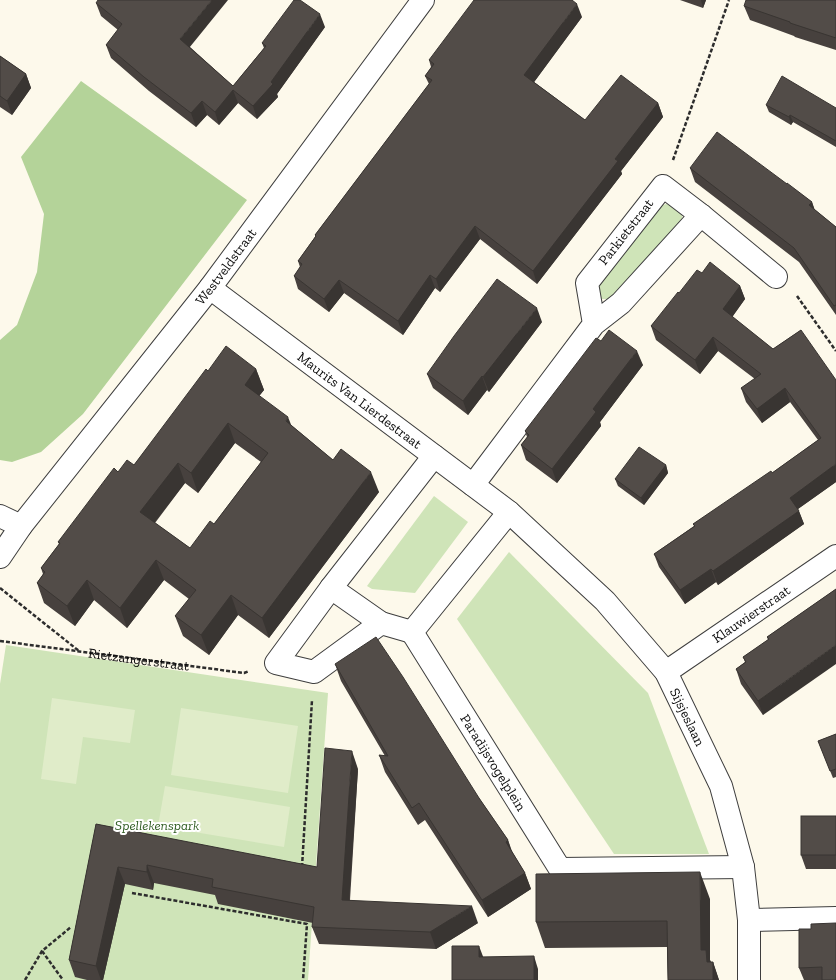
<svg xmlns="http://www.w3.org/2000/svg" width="836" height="980" viewBox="0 0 836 980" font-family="'Zilla Slab',serif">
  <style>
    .green { fill: #cfe4b8 }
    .forest { fill: #b4d399 }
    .pitch { fill: #e0ecc9 }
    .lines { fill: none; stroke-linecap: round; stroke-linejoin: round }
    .minor-casing { stroke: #3e3e3e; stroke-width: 24 }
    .path { stroke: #2d2d2d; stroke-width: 2.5; stroke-dasharray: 4 2; stroke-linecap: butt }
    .minor { stroke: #fff; stroke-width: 22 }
    .wall { fill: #47413e; fill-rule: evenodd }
    .shaded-wall { fill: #393532 }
    .building { fill: #524c48; stroke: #393532; fill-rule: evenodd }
    .labels { text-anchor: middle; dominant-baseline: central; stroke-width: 4; stroke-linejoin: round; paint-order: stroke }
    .street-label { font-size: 14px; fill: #0b0b0b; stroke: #fff }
    .park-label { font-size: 14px; font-style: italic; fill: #2f5c22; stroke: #fff }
  </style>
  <rect width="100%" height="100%" fill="#fdf9eb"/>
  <g class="green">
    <path d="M666,204L670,205L681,211L683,220L616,296L609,299H602C596,293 597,289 601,282L656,208Z"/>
    <path d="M434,496L468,522L415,593L372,589L367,586Z"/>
    <path d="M509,552L648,693L709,854H614L457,619Z"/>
    <path d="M6,645L328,693L308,980H0V684Z"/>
  </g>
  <path class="forest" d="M81,81L247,200L83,414L41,452L12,462L0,460V340L17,325L37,272L44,214L21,157Z"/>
  <g class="pitch">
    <path d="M52,698L135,710L130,743L83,737L76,784L41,779Z"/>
    <path d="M181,708L298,726L288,793L171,775Z"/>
    <path d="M165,786L290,807L284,847L158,826Z"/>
  </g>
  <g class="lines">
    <g class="minor-casing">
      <g id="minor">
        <path d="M701,215L776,277"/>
        <path id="s2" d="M210,288L509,512L605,601L666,672L721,786L743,867L749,920V980"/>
        <path d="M473,485L594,324L621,303L701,215L663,186L587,283L594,324"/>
        <path id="s3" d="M509,512L412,632L560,869L743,867"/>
        <path d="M0,516L21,526"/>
        <path id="s4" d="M0,557L21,526L210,288L423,0"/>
        <path d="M331,588L381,623"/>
        <path d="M412,632L381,623L314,672L276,663L331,588L434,456"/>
        <path id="s5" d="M666,672L836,556"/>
        <path d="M749,920L836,918"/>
      </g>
    </g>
    <g class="path">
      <path d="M673,160L729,0"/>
      <path d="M797,296L836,351"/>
      <path d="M0,588L79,651"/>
      <path id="s1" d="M0,641L244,673L249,671"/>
      <path d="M302,867L312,700"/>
      <path d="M132,893L307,924L303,980"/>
      <path d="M42,951L63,980"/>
      <path d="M25,980L42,951L71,927"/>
    </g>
    <use href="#minor" class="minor"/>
  </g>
  <g class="wall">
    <path d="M680,0H706L703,8Z"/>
    <path d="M836,0V50L795,37L794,36L750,20L744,6Z"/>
    <path d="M96,3L190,47L233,86L264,48L262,43L325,27L277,94L278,97L257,119L238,103L219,125L207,115L196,127L149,91L111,58L106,45L118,30L101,16Z"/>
    <path d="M582,17L534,82L585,120L658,103L663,117L621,171L622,174L537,284L480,239L440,292L435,288L403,335L344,293L329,312L298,289L294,276L300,267L298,261L315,237V235L429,84L425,76L431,67L429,60Z"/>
    <path d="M0,56L26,74L31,88L12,115L0,107Z"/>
    <path d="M766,105L836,108V147L793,122L791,125L769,112Z"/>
    <path d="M690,168L787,184L812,202L814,209L836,227V315L799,262L695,182Z"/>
    <path d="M702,273L740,286L745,299L732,317L773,349L801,330L836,482L798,509L804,524L718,585L716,582L685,604L659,567L654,554L694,526L693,524L772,473L818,440L790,402L762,423L746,402L741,388L755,379L718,351L700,374L656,340L651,326L679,293Z"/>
    <path d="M542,322L489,392L487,390L468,415L433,388L427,374Z"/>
    <path d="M601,341L643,365L600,422L601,426L557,483L526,460L521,445L527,437L525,431Z"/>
    <path d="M256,369L264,390L259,396L291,425L333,460L379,492L269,638L238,615L209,655L183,636L175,616L189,599L164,580L127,628L94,600L75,626L44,603L37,583L43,574L41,568L59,544L58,542L118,472L134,465L208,371ZM235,443L261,462L214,524L190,548L155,523L185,483L198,493Z"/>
    <path d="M666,465L668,473L644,505L618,486L615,479Z"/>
    <path d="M836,589L763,715L741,684L736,669L745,662L743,657L768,640L767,637Z"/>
    <path d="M335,664L479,798L508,840L511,850L525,873L531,889L488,917L425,820L418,825L385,772L379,755L385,756L341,681Z"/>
    <path d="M836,734V777L833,778L818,741Z"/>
    <path d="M358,769L350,900L478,923L436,949L319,944L312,927L313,923L218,904L215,895L154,883L153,890L125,884L103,980H87L75,977L69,960L96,824L317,867Z"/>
    <path d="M836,816V869H806L801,855Z"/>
    <path d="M710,899V960L711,962H713L719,980H668L667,947L545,948L536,922Z"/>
    <path d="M811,929L836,980H804L799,968Z"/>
  </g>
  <g class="shaded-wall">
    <path d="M212,0H228L185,53L180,39Z"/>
    <path d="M701,0H706L703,8Z"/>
    <path d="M577,4L582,17L529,89L524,75Z"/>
    <path d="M320,14L325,27L277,94L278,97L257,119L253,106L271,82Z"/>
    <path d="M26,74L31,88L12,115L7,101Z"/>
    <path d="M233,90L238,103L219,125L215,112Z"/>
    <path d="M202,101L207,115L196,127L191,113Z"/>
    <path d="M658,103L663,117L621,171L622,174L537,284L533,271L615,159Z"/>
    <path d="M790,115L793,122L791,125L789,117Z"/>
    <path d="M812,202L817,216L809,205Z"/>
    <path d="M475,226L480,239L440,292L436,279Z"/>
    <path d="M430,275L435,288L403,335L398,321Z"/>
    <path d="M339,280L344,293L329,312L324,299Z"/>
    <path d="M740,286L745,299L728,323L723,309Z"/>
    <path d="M537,308L542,322L489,392L483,377Z"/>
    <path d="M713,337L718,351L700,374L695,360Z"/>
    <path d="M637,351L643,365L600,422L601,426L557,483L552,469L593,409Z"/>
    <path d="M256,369L264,390L252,405L245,385Z"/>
    <path d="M482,376L487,390L468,415L463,401Z"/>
    <path d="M785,388L790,402L762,423L757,409Z"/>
    <path d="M288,417L296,437L286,421Z"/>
    <path d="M228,423L235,443L198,493L191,473Z"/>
    <path d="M178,463L185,483L147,532L140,512Z"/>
    <path d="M836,464V482L795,511L790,498Z"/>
    <path d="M666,465L668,473L644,505L641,498Z"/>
    <path d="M371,472L379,492L269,638L262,618Z"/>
    <path d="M799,511L804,524L718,585L713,571Z"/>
    <path d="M156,560L164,580L127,628L120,608Z"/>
    <path d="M711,569L716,582L685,604L680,590Z"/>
    <path d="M87,580L94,600L75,626L67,606Z"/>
    <path d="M231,595L238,615L209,655L201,635Z"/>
    <path d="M836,645V664L763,715L758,701Z"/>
    <path d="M352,751L358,769L348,917L342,900Z"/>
    <path d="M508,840L514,857L506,842Z"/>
    <path d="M147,865L154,883L153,890L147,872Z"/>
    <path d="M118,867L125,884L103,980H101L96,966Z"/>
    <path d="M700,872L710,899V960L713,968V962L719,980H713L701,950Z"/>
    <path d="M525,873L531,889L488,917L482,900Z"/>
    <path d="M472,906L478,923L436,949L430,932Z"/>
    <path d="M479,946L484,959L479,957Z"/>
    <path d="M534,956L538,969V980H534Z"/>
  </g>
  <g class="building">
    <path d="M98,0H212L180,39L233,86L266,46L262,43L294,0H300L320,14L271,82L273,84L253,106L233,90L215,112L202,101L191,113L144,77L106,45L122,24L96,3Z"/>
    <path d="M474,0H572L577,4L524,75L585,120L621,75L658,103L615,159L618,161L533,271L475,226L436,279L430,275L398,321L339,280L324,299L294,276L302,264L298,261L316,236L315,235L432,80L425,76L434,64L429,60Z"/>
    <path d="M746,0H836V38L790,23V22L744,6Z"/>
    <path d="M0,56L26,74L7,101L0,96Z"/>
    <path d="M782,76L836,108V141L790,115L789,117L766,105Z"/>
    <path d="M717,132L787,184V183L812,202L809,205L836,227V305L834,306L794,248L690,168Z"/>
    <path d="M710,262L740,286L723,309L773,349L801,330L836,380V464L790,498L799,511L713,571L711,569L680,590L654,554L695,526L693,524L771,471L772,473L821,438L785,388L757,409L741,388L761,374L713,337L695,360L651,326L678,292L679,293L697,270L702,273Z"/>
    <path d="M497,279L537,308L483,377L482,376L463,401L427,374L454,336Z"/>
    <path d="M609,330L637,351L593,409L596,412L552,469L521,445L529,435L525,431L596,338L601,341Z"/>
    <path d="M226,346L256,369L245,385L288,417L286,421L333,460L341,449L371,472L262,618L231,595L201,635L175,616L196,590L156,560L120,608L87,580L67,606L37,583L45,572L41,568L60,543L58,542L114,468L118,472L127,460L134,465L206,369L208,371ZM228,423L268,453L214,524L210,521L190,548L140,512L178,463L191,473Z"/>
    <path d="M639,447L666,465L641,498L615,479Z"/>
    <path d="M836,589V645L758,701L736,669L746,662L743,657L769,639L767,637Z"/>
    <path d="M376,637L403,677L479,798L508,840L506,842L525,873L482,900L419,803L412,808L379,755L388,756L335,664Z"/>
    <path d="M836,734V769L830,771L818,741Z"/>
    <path d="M325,748L352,751L342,900L472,906L430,932L312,927L314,907L212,887L213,879L147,865V872L118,867L96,966L69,960L96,824L317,867Z"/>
    <rect x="801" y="816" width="35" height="39"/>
    <path d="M700,872L701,950H706L707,962H713V980H668L667,921L536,922V874Z"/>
    <path d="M836,923V980H822V967L799,968V929H811V924Z"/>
    <path d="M452,946H479V957L534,956V980H452Z"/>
  </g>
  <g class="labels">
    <g class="street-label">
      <text transform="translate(626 232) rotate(-52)">Parkietstraat</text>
      <text stroke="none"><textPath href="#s4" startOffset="368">Westveldstraat</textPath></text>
      <text stroke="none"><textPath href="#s2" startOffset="187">Maurits Van Lierdestraat</textPath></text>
      <text stroke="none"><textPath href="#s5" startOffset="103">Klauwierstraat</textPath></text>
      <text stroke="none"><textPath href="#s1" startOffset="140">Rietzangerstraat</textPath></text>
      <text stroke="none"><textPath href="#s2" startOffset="648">Sijsjeslaan</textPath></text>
      <text stroke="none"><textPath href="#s3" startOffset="308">Paradijsvogelplein</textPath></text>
    </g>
    <g class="park-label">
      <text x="157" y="825">Spellekenspark</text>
    </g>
  </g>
</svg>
